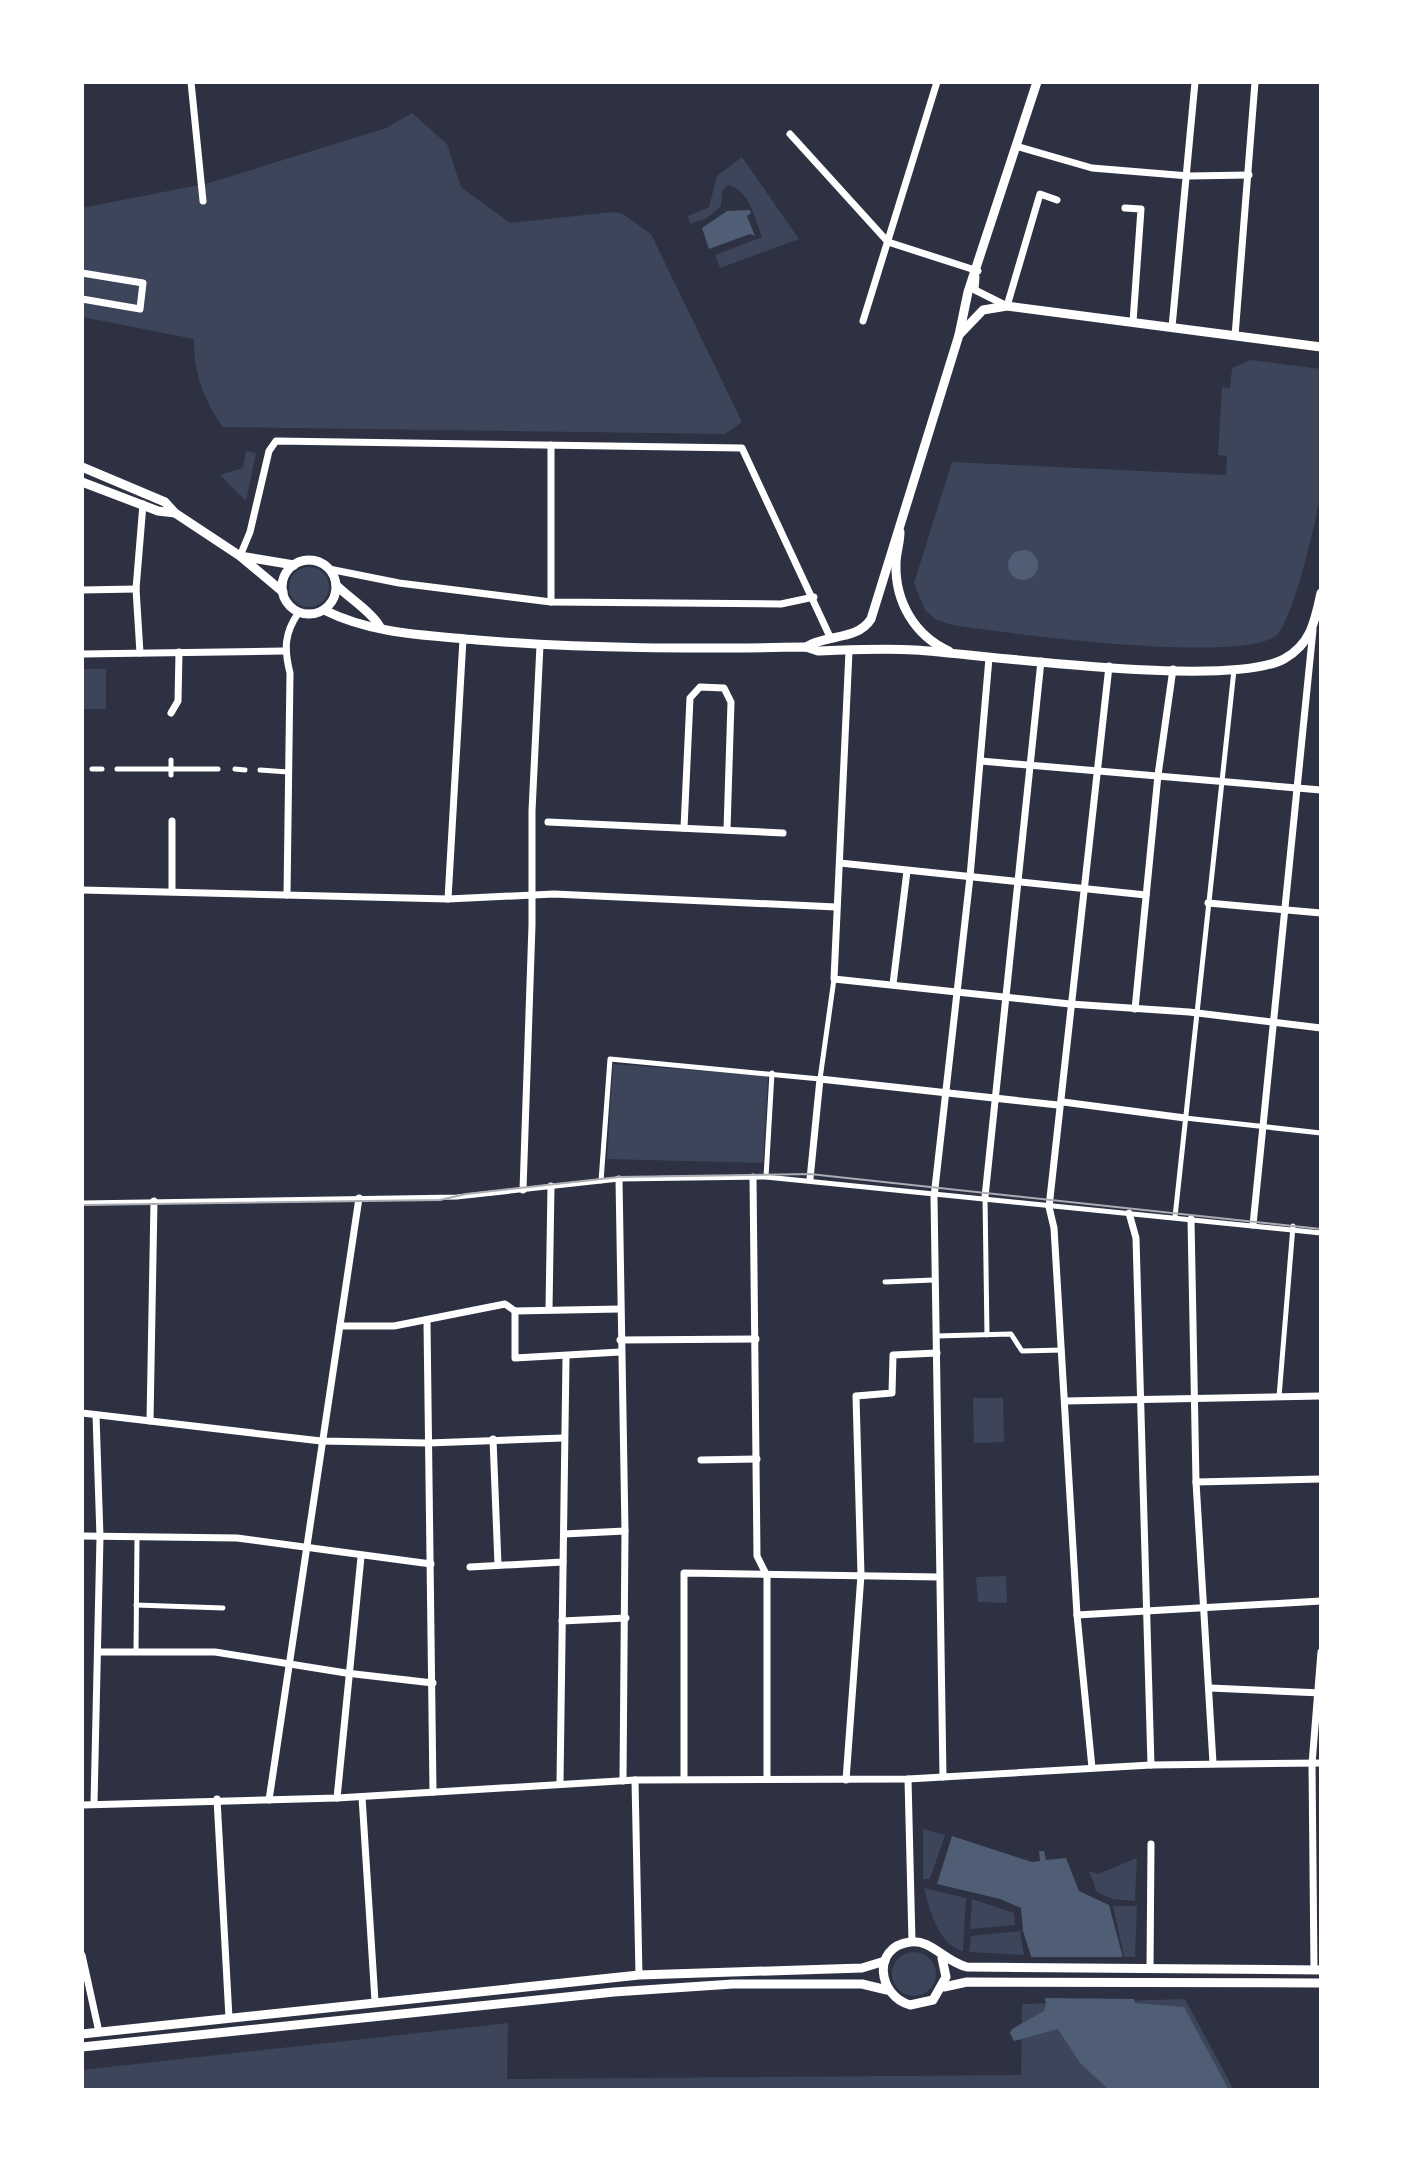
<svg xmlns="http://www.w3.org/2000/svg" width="1403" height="2172" viewBox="0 0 1403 2172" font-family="'Open Sans',sans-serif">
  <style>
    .green { fill: #3c4559 }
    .water { fill: #4f5d75 }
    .pier { fill: #2d3142 }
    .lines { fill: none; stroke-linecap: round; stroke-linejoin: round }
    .pedestrian { stroke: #fff; stroke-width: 5 }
    .minor { stroke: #fff; stroke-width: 7 }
    .tertiary { stroke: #fff; stroke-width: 9 }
    .tram { stroke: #abadb3; stroke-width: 2 }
  </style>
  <rect width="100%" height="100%" fill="#2d3142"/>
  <g class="green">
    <path d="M412,113L447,144L461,187L510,223L613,212L623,214L651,234L742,422L725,434L223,427C204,401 193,371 194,339L82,317V208L209,183L386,128Z"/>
    <path d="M742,157L799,239L720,268L715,255L762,237C756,220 748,188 728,185L722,191L721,206L707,218L690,224L688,216L709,207L717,176Z"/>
    <path d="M1250,360L1321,369C1321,408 1323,447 1321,485C1320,510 1293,620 1277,635C1243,665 1004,633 952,625L935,619L925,610L914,583L952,462L1226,475L1227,456L1218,455L1222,387L1230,388L1232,368Z"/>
    <path d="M246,451L256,453L246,501L220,475L243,468Z"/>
    <circle cx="309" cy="587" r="20"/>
    <rect x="82" y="669" width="24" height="40"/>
    <path d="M613,1064L768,1076L763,1163L607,1159Z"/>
    <path d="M973,1398H1003L1004,1442L974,1443Z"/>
    <path d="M1006,1576L1007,1603L978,1602L976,1577Z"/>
    <path d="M923,1829L945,1835L930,1879H923Z"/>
    <path d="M1137,1858L1135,1901L1113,1899L1097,1892L1089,1871L1098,1874Z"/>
    <path d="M924,1888L966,1898L963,1951C939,1946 929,1909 924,1888Z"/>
    <path d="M972,1899L1014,1913L1015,1925L970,1929Z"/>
    <path d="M1113,1906H1137L1135,1957H1124Z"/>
    <path d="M1020,1931L1024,1955L969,1952L971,1936Z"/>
    <circle cx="914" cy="1974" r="22"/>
    <path d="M1185,1999L1234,2090H82V2070L508,2023L507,2079L1021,2075L1022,2004Z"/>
  </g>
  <g class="water">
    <path d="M750,210L751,213L747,216L755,236L750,234L709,249L702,228L727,211Z"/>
    <circle cx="1023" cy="565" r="15"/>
    <path d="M952,1836L1032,1862L1040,1861L1039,1851H1044L1046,1860L1066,1858L1079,1891L1109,1905L1135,2003L1184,2007L1229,2090H1109L1080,2063L1058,2029L1014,2041L1010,2033L1012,2029L1044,2011L1046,2003L1023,1931L1021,1908L1000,1899L937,1884Z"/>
  </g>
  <path class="pier" d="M1029,1957H1124L1138,1999L1042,1998Z"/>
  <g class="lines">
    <g class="pedestrian">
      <path d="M92,769H102"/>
      <path d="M117,769H218"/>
      <path d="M235,769L245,770"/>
      <path d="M260,770L288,772"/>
      <path d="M171,775V760"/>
      <path d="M1185,1118L1321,1133"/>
      <path d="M766,1177L772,1073"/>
      <path d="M601,1181L610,1059L820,1079L834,979"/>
      <path d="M985,1197L987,1335"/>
      <path d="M82,1203L457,1197L619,1179L766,1177L1321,1233"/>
      <path d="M1175,1217L1234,670"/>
      <path d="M885,1282L933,1280"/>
      <path d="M936,1336L1011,1334L1022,1351L1062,1350"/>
      <path d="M1279,1397L1293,1226"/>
      <path d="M136,1605L223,1608"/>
      <path d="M136,1652L137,1538"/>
    </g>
    <g class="minor">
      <path d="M191,82L203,201"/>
      <path d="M790,134L888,242L978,271"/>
      <path d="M1016,146L1092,168L1189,176L1249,175"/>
      <path d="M1125,208L1141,209L1133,322"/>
      <path d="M82,273L143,283L140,309L82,299"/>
      <path d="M976,277L975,290L1007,306L1040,194L1057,200"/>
      <path d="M863,321L937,82"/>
      <path d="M1172,327L1195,82"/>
      <path d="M1235,336L1255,82"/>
      <path d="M551,445V602"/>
      <path d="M240,556L250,532L269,451L276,441L742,448L831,639"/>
      <path d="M329,569L399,583L551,602L781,604L814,597"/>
      <path d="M82,590L136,589"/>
      <path d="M849,651L834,979L1070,1004L1189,1012L1321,1028"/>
      <path d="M140,653L136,589L143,504"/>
      <path d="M82,654L284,651"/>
      <path d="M171,713L178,701L179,652"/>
      <path d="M981,761L1321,790"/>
      <path d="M172,821V891"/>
      <path d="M548,822L783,833"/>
      <path d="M684,828L690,698L700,687L724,688L731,702L727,830"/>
      <path d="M840,863L1146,895"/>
      <path d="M82,890L448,899L554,894L836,907"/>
      <path d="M287,895L290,673C284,649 284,633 299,612"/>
      <path d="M448,899L463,639"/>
      <path d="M1208,903L1321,913"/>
      <path d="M893,984L907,871"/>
      <path d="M1135,1009L1158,775L1173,669"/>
      <path d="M1063,1102L1185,1118"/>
      <path d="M753,1177L757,1556L767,1576V1779"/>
      <path d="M619,1179L625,1531L623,1781"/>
      <path d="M810,1179L820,1079L1058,1105"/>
      <path d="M523,1190L532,925V811L540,645"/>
      <path d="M985,1197L1041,661"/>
      <path d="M1129,1213L1136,1238L1151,1765"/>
      <path d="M1191,1219L1196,1482L1213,1763"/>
      <path d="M1253,1225L1313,630"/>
      <path d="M549,1309L551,1186"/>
      <path d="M620,1309L515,1311V1358L620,1352"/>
      <path d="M427,1322L433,1792"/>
      <path d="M340,1326H394L505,1304L515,1311"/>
      <path d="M620,1340L756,1339"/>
      <path d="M1065,1401L1321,1396"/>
      <path d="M82,1413L321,1441L428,1443L563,1438"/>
      <path d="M150,1421L154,1201"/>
      <path d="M493,1439L498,1565"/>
      <path d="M701,1460L757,1459"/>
      <path d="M1196,1482L1321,1479"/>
      <path d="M564,1534L625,1531"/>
      <path d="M82,1536L237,1538L431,1564"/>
      <path d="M470,1567L563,1562"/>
      <path d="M1077,1615L1321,1601"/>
      <path d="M562,1621L626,1618"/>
      <path d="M98,1652H215L346,1673L433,1683"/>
      <path d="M1210,1688L1321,1693"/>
      <path d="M1092,1768L1077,1615L1054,1228L1049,1207L1109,666"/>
      <path d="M943,1777L934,1197L970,877L989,658"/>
      <path d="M684,1779V1573L939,1577"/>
      <path d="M908,1779L912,1942"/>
      <path d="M635,1780L639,1975"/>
      <path d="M846,1780L861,1575L856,1396L892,1393L893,1355L937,1353"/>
      <path d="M560,1783L566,1358"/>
      <path d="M362,1797L375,2001"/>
      <path d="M337,1798L361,1557"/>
      <path d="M217,1799L229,2018"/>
      <path d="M269,1800L359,1198"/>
      <path d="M94,1804L100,1537L96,1415"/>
      <path d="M82,1805L337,1798L635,1780L908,1779L1151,1765L1321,1763"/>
      <path d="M82,1955L99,2032"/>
      <path d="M1150,1969L1151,1844"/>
      <path d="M1314,1969L1312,1764L1321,1652"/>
    </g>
    <g class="tertiary">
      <path d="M959,335L983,310L1007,306L1321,347"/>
      <path d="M82,467L165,502L175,513L240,556L283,592"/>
      <path d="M82,482L158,511L175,513"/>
      <path d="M900,532C900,543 896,553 896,564C895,602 915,636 949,651"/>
      <path d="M240,556L294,565"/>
      <circle cx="309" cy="587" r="27"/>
      <path d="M336,585C349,598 373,613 380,627"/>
      <path d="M324,610C372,634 424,635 477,640C587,649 696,649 806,647L818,651C850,650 883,648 915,650C989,655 1228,689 1284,659C1311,644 1315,621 1321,593"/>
      <path d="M806,647C826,634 857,641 871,619L959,335L968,292L1037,82"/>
      <path d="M942,1958L946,1977L933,2000L910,2005C878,1996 871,1947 910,1942C931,1939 944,1961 967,1967L1321,1970"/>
      <path d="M944,1987L967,1982L1321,1983"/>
      <path d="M82,2034L639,1975L862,1968L885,1961"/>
      <path d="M82,2047L614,1992L733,1984H862L887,1990"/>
    </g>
    <path class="tram" d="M82,1205L440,1200L466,1194L619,1177L810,1174L1321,1229"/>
  </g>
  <rect width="1403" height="2172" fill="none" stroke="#ffffff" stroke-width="168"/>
</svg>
